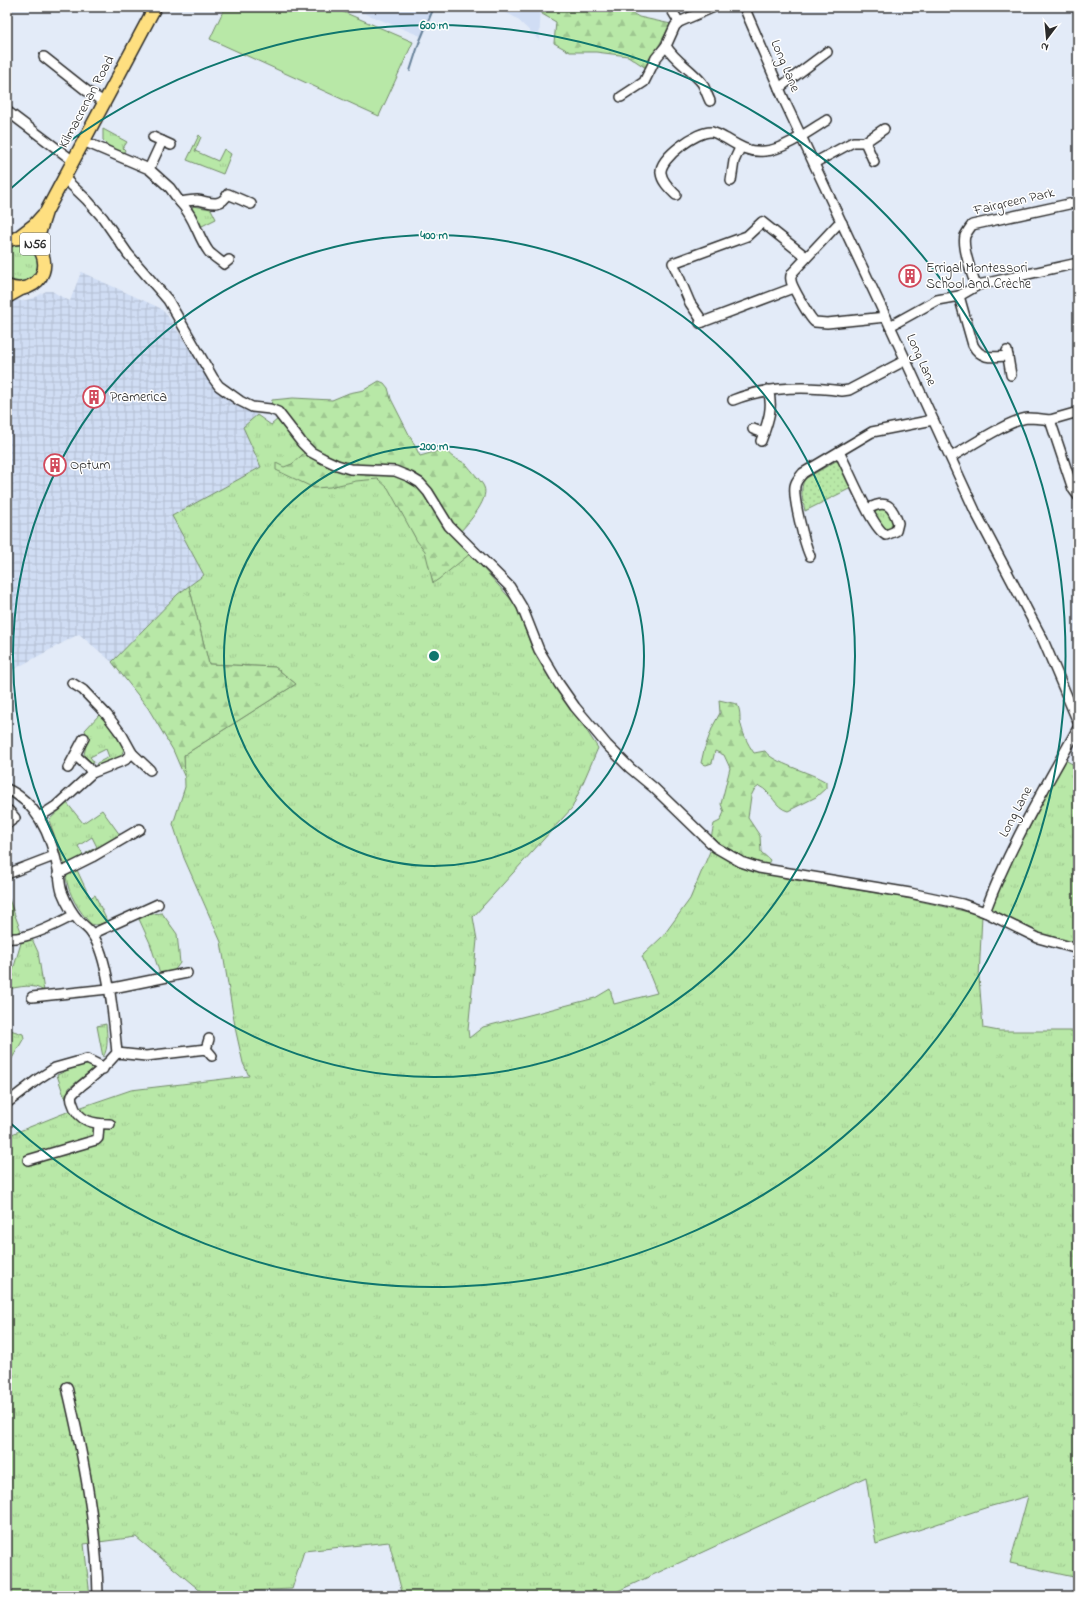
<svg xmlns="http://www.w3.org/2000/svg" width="1085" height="1603" viewBox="0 0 1085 1603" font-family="'Indie Flower',sans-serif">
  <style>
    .built { fill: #d0ddf4 }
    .industrial { fill: url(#industrial-grid) }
    .grass { fill: url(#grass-tufts); stroke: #728a69 }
    .forest { fill: url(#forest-firs); stroke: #728a69 }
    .park { fill: url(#park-dots); stroke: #728a69 }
    .garden { fill: #b8e8a7; stroke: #728a69 }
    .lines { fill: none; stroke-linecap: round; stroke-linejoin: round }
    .stream { stroke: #668098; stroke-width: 2 }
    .minor-casing { stroke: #2b2b2b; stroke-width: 12 }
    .major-casing { stroke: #2b2b2b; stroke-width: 15 }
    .minor { stroke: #fff; stroke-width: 9 }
    .major { stroke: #fedf80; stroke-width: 12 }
    .ring { fill: none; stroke: #0f766e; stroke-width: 2 }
    .labels { text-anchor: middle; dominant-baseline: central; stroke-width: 3; stroke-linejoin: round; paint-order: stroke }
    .shield { fill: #fff; stroke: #6b6b6b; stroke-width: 1 }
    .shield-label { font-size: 13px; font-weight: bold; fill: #2b2b2b }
    .street-label { font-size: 14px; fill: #2b2b2b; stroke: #fff }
    .poi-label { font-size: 14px; fill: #2b2b2b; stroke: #fff; text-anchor: start }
    .centre { fill: #0f766e; stroke: #fff; stroke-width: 2 }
    .ring-label { font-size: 12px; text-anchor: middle; font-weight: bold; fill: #0f766e; stroke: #fff; stroke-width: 3; stroke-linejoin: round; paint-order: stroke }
  </style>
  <defs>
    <pattern id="industrial-grid" width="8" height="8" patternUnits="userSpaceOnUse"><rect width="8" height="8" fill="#d0ddf4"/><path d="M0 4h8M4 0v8" fill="none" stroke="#b3bed1"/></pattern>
    <pattern id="grass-tufts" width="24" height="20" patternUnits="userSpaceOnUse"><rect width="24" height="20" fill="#b8e8a7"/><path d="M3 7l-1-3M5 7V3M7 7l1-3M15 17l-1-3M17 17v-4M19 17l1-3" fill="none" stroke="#9ec790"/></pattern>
    <pattern id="forest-firs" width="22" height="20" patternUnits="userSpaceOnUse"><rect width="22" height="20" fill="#b8e8a7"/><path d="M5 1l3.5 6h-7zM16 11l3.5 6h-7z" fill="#9ec790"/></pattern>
    <pattern id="park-dots" width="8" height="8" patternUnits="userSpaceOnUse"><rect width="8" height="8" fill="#b8e8a7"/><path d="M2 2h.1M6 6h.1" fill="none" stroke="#9ec790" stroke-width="1.8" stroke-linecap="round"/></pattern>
  </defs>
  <rect width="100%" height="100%" fill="#e3ebf8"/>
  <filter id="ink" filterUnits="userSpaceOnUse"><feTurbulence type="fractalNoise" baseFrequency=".025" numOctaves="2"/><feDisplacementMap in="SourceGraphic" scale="8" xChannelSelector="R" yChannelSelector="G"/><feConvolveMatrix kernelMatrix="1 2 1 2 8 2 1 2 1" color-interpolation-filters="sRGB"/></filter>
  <g filter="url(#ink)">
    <g class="built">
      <path d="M349,7H433L423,37Z"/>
      <path d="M496,7H541L539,40L516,18Z"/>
    </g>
    <path class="industrial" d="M81,272L160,308L167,315L214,386L226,395L257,415L243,427L262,467L173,516L204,576L178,594L112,662L79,634L7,673V305L15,300L22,301L34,298L46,291H52L60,296L70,301Z"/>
    <g class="grass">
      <path d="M103,129L127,142L123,148L125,150L123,154L110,147L103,140Z"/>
      <path d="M199,135L201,137L195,151L218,161L224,149L231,154L223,174L187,160Z"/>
      <path d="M193,206L211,209L216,219L200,227L191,210Z"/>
      <path d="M24,243L37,254C39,272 38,274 22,284L7,281V245Z"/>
      <path d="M257,415L271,425L278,419L396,477L464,547L516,605L532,648L598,748L572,808L473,917L477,940L468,1030L469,1038L483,1027L595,998L610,989L614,1004L657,993L642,956L663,936L690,899L711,849L731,863L788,879L901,897L982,915L979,977L983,1028L999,1031H1078V1578L1010,1563L1028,1496L988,1507L876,1544L866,1477L607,1596H403L389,1542L304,1551L292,1589L203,1593L136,1537L84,1544L90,1596H7V1136L67,1112L131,1090L249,1076L243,1063L236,1032L221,942L184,858L173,824L185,787L184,755L296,684L275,667L209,664L189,586L204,575L172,516L261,467L243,427Z"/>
      <path d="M884,506L895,521L894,527L887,531L879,523L875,513L877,508Z"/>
      <path d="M100,714L121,743L124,749L121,756L99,765H96L97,763L109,757L106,749L90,757L94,762L93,764L84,755L86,745L89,739L87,738L85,730Z"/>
      <path d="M1065,760L1078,767V945L1037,934L991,911L997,889Z"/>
      <path d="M67,803L83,823L102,810L120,835L87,855L86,853L97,847L92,837L78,846L84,857L65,866L49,820Z"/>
      <path d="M77,870L90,898L95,895L107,921C103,924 97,926 91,924C79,911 68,894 66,876Z"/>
      <path d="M7,894L22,934L7,935Z"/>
      <path d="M162,913L177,934L180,963L174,971L160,974L150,943L139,919L151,914Z"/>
      <path d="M32,939L38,952L44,991C32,983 21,987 7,989V969L13,970L21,943Z"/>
      <path d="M106,1024C107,1035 109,1048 103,1057L97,1026Z"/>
      <path d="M7,1029L23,1034L24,1038L7,1067Z"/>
      <path d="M86,1065H90L93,1069L69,1088L65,1099L57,1075L77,1066Z"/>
    </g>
    <g class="forest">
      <path d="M543,7H622L639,17L671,24L646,68L628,56L596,52H570L554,43L556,22L542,14Z"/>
      <path d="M379,381L384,383L388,388L391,399L420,456L445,449C454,461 458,458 467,465C470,469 483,483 484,487C490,500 465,527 456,536L471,553L439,579L433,583L425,551L417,541L388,488L378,479L356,481L330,487L314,488L276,470V463L284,467L292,464L310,448L271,405L272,400L293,398L332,400L349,393L364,390Z"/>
      <path d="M189,586L209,664L275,667L296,684L184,755L185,778L173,750L148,708L112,662L178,594Z"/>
      <path d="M719,700L737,704C740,710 740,714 740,720C742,732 747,743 754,753L765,751C772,763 811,772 826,782V788L816,797L788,811C775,808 772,792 759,786L754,790L751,796L748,818L760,836L761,852L770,860L767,866C744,859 730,855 711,838L714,824L720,821L724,812L721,804L730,768L724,755L715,751L712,763L706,765L701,763L704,750L713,726L720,713Z"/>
    </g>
    <path class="park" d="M836,461L841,463L851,488L805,511C803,500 799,489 805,479Z"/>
    <path class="garden" d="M225,7H332L413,42L379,116L210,39Z"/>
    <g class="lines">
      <path class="stream" d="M410,71L419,43L434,7"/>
      <g class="minor-casing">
        <g id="minor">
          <path d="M670,7L679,22"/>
          <path d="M744,7L785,102L890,326L975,511L1043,640L1078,722"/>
          <path d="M44,57L87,91L104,102"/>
          <path d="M779,88L827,52"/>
          <path d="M621,97L644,82L656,58L666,46"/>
          <path d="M710,101C707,95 705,88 702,83C691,69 675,61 666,46L675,26L679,22L714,7"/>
          <path d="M7,111L72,160"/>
          <path d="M153,137L171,145"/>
          <path d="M83,141L149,169L170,188L180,202C186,201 191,200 197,200C211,202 220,208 228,194L251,204"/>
          <path d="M865,142L874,162"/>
          <path d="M814,163L853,142H865L884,129"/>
          <path d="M149,169L162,141"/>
          <path d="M64,178L87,200L103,218L128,254L168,300L213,378L219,386L240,401L252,407L270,409L278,412L302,443L311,452L324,459L337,465L350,469L395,471L410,477L420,483L428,492L449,526L510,587L522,607L539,650L559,684L575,707L607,745L630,768L654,788L715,847L741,862L759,868L910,893L962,904L985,912L1038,938L1078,949"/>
          <path d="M731,181L734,161L740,148"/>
          <path d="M676,195C670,189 662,182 661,173C659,158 698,130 712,132C716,133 721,136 725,138C738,146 749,153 765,151C783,150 811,130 827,120"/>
          <path d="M180,202C195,217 197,236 209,252C213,256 219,260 224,264L229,260"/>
          <path d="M842,223L837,225L794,271C792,273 790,276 791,280C791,285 810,319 815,322L827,323L886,317"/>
          <path d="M976,286C972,275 962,246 965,236C967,232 970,228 972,225L1078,202"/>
          <path d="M959,296L973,345C981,360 993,357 1008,356"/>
          <path d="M703,322L690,303L673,263L747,236L762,222L806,257"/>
          <path d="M700,323L793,288"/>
          <path d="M890,326L937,300L959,296L978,285L1078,263"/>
          <path d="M1007,351L1011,375"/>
          <path d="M733,400C768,386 805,386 842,391L849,390L906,360"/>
          <path d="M1078,412L1050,420L1073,489L1078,496"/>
          <path d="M753,429L764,433"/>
          <path d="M761,441C767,424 774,408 768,390"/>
          <path d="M839,452C848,468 872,529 886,535L896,531L898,523C892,505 886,499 868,509"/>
          <path d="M951,457C969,447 1009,420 1028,418C1035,418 1043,419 1050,420"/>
          <path d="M810,556C804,542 793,499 795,486C796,480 800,477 803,473L872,432L933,420"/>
          <path d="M72,683L83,690L107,715L122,735L132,753L150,770"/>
          <path d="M76,756L88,767L92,773"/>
          <path d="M68,768L84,738"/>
          <path d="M7,789C40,804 53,842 59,874C60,881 60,886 62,892C66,902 72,913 79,921C83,925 89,929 92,934C109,958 114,1023 117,1053C106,1066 94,1076 81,1086C78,1089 74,1092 72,1095C71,1098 72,1102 73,1104C78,1122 95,1124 110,1124"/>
          <path d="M39,817L56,806L92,773L125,760L132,753"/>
          <path d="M7,824L15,818L9,811"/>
          <path d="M7,874L54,856"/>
          <path d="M58,874L92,857L140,829"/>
          <path d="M985,912C1009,847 1045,788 1078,728"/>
          <path d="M92,934L158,904"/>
          <path d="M7,938C24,941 59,923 74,915"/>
          <path d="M32,997L108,989L187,973"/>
          <path d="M206,1049L209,1039"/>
          <path d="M117,1053L146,1056L206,1049L212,1056"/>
          <path d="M7,1103L38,1079L55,1068L87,1059L99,1065L103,1069"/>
          <path d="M28,1160L96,1140L98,1138L99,1124"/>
          <path d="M67,1387C83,1455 97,1526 98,1596"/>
        </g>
      </g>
      <g class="major-casing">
        <g id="major">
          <path d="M17,238L34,225L43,215"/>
          <path d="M7,241C40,226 60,274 28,287C21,290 14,289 7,286"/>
          <path d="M40,250L39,234L46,212L155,7"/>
          <path d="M7,297L23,288"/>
        </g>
      </g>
      <use href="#minor" class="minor"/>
      <use href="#major" class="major"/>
    </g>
  </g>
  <g class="ring">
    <circle cx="434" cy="656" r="210"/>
    <circle cx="434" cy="656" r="421"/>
    <path d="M8 191A631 631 0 1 1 8 1121"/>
  </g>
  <defs>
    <g id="building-ring" transform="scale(1.15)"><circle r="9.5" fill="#fff" stroke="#d1495b" stroke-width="1.5"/><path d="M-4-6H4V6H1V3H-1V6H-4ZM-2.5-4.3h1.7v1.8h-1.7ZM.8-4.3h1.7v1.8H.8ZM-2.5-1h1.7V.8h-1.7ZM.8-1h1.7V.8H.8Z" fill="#d1495b"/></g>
  </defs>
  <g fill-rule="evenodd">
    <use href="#building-ring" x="910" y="276"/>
    <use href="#building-ring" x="94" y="397"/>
    <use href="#building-ring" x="55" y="465"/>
  </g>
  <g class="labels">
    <rect class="shield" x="20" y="233" width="30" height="22" rx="3"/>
    <g class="shield-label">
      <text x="35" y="244">N56</text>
    </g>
    <g class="street-label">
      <text transform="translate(785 66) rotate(67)">Long Lane</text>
      <text transform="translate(87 102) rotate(-62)">Kilmacrenan Road</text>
      <text transform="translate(1014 202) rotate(-13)">Fairgreen Park</text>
      <text transform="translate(921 360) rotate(66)">Long Lane</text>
      <text transform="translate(1016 812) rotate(-62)">Long Lane</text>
    </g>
    <g class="poi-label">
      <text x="926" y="268">Errigal Montessori<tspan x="926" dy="16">School and Crèche</tspan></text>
      <text x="110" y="397">Pramerica</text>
      <text x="70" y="465">Optum</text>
    </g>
  </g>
  <circle cx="434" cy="656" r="6" class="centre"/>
  <g class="ring-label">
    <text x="434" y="29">600 m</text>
    <text x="434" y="239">400 m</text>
    <text x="434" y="450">200 m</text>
  </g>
  <rect width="1085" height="1603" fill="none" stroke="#fff" stroke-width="24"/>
  <rect x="12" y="12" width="1061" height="1579" fill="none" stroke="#2b2b2b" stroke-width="1.5" filter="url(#ink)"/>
  <g transform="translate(1047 38) rotate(196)" stroke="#ffffff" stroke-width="3" paint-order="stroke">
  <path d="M0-3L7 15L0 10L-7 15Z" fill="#2b2b2b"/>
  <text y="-6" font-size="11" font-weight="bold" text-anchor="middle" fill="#2b2b2b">N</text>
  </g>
</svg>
